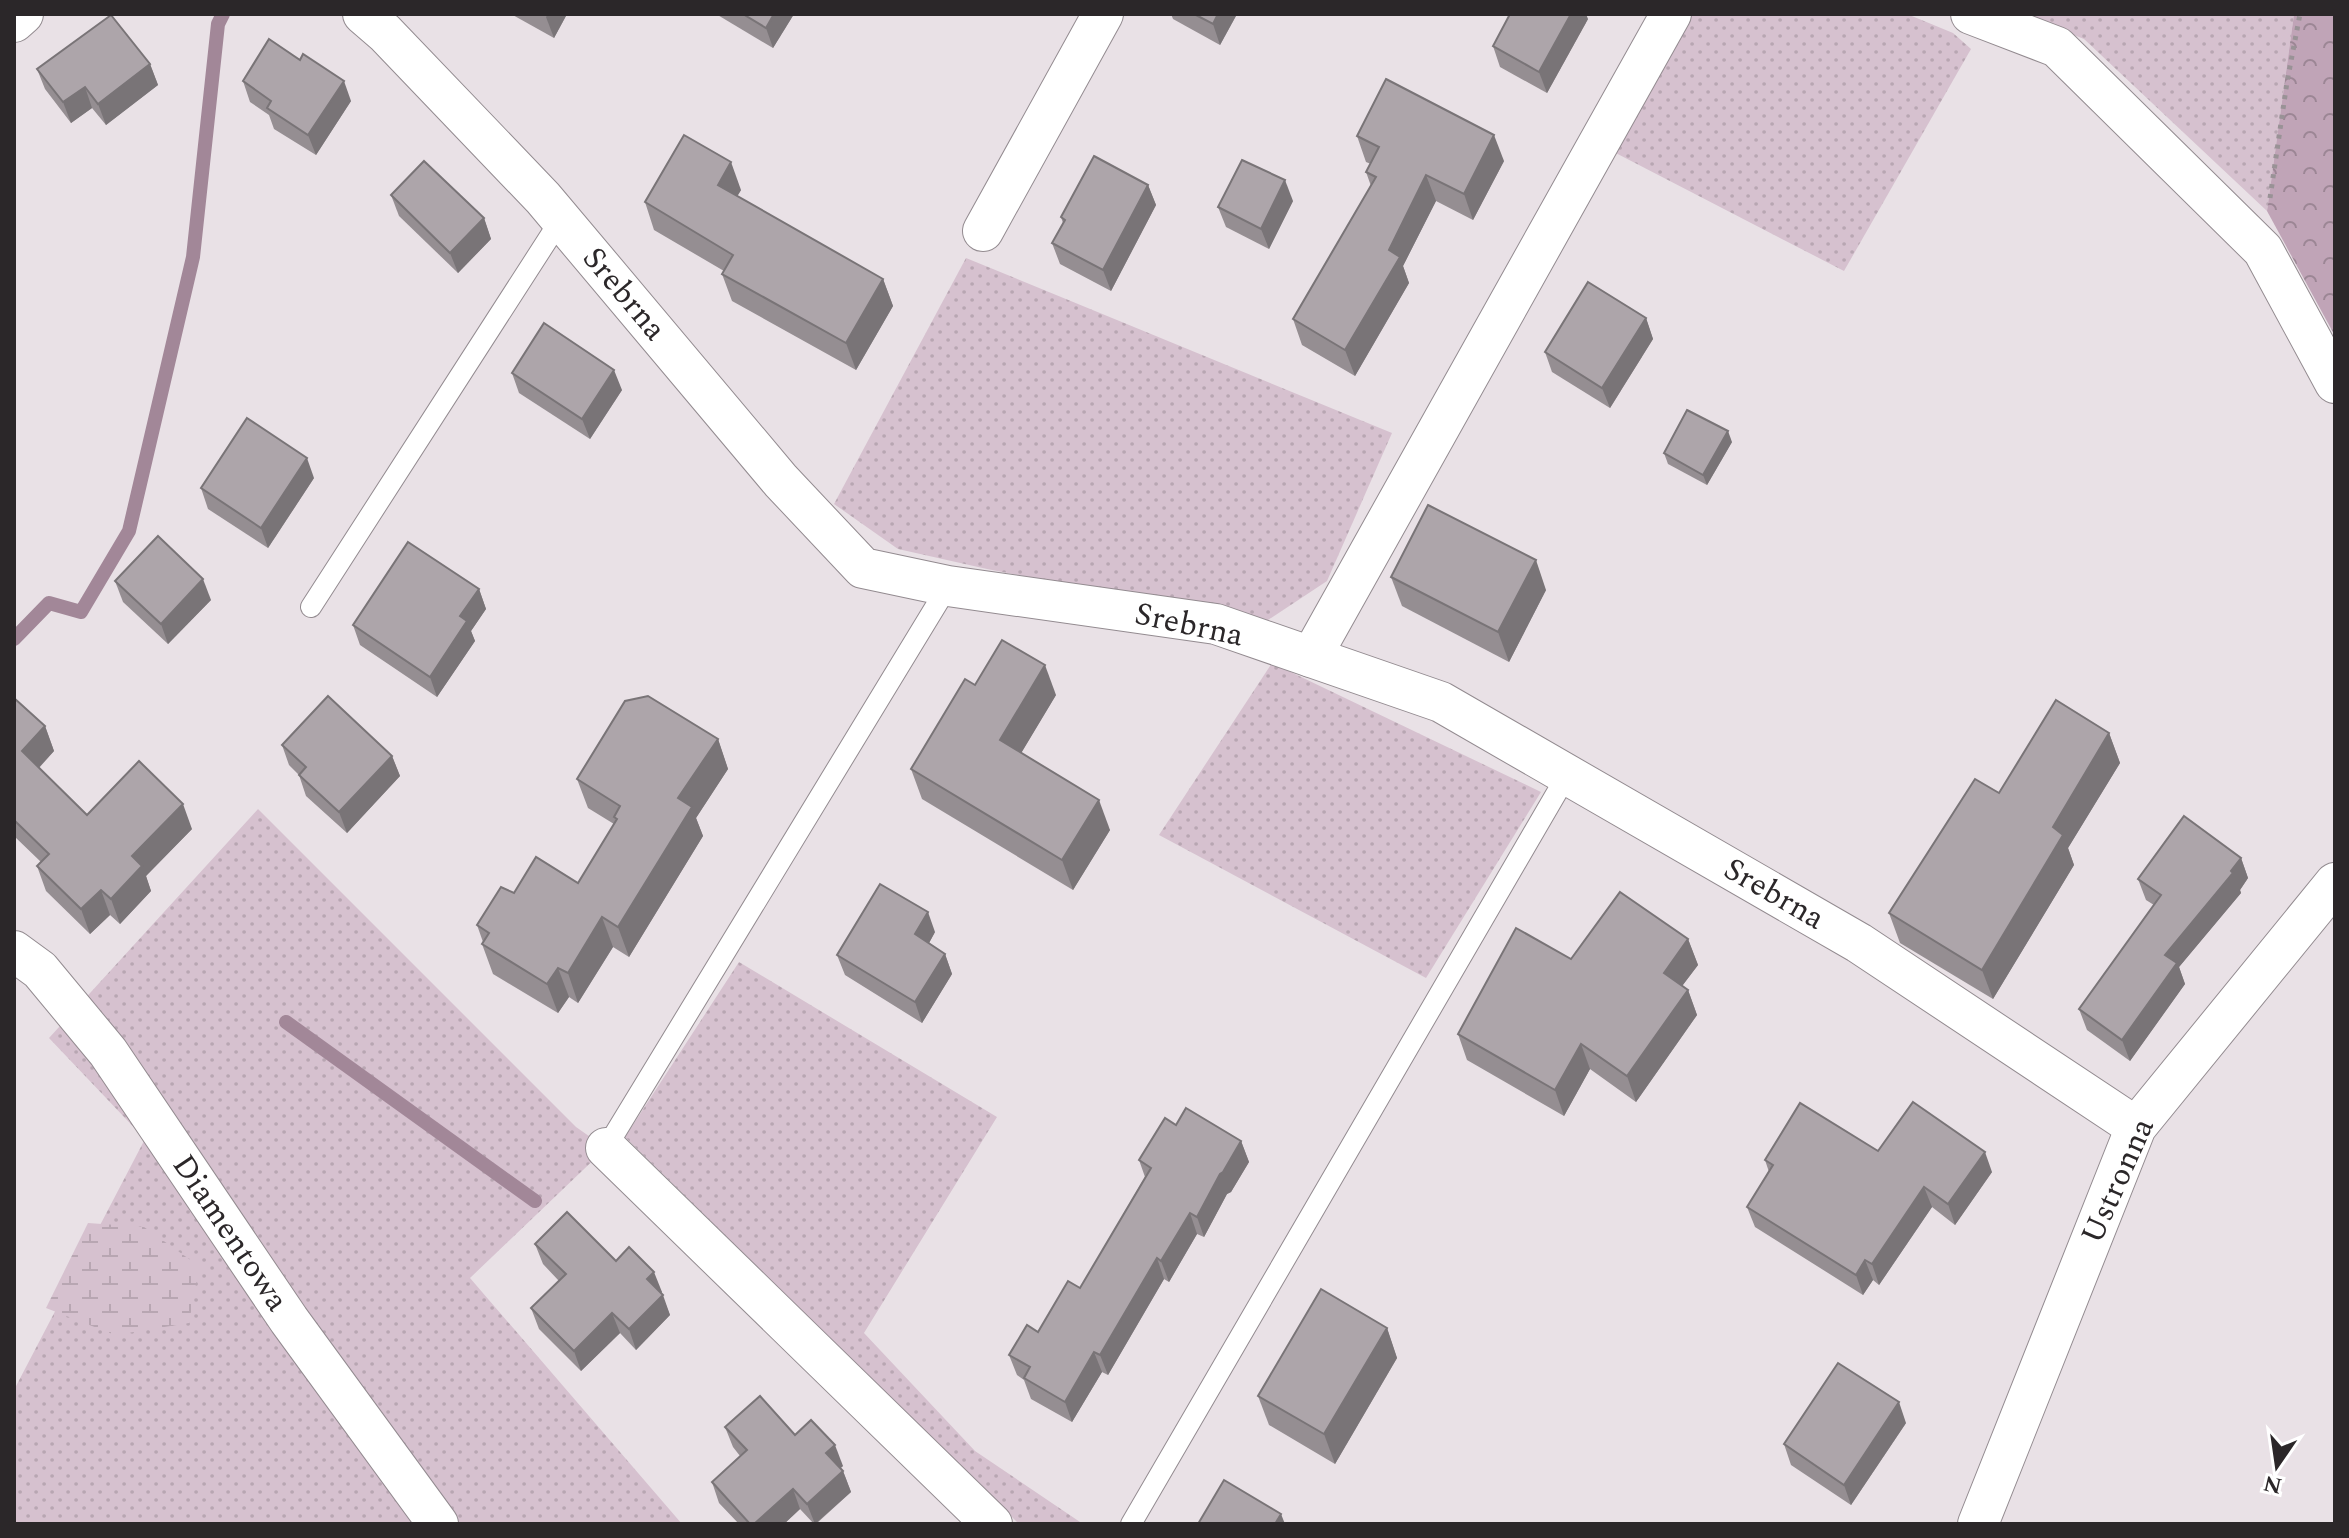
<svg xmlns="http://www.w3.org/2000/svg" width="2349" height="1538" viewBox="0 0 2349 1538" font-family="Spectral,serif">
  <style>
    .grass { fill: url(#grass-dots) }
    .forest { fill: url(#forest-crowns) }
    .wetland { fill: url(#wetland-marsh) }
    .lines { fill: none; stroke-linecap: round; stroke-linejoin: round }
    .stream { stroke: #a28798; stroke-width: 14 }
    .service-casing { stroke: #938b90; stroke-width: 22 }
    .minor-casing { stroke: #938b90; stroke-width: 42 }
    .path { stroke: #999296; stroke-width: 5; stroke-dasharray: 4 6; stroke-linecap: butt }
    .service { stroke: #fff; stroke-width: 20 }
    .minor { stroke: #fff; stroke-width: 40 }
    .wall { fill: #958e92 }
    .shaded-wall { fill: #797477 }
    .building { fill: #ada5aa; stroke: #797477; stroke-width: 2 }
    .labels { text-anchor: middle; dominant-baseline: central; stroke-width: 7; stroke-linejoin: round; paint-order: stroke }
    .street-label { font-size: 32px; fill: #2b2729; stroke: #fff }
  </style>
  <defs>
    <pattern id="grass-dots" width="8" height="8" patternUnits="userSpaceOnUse" patternTransform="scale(2)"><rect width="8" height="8" fill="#d6c1cf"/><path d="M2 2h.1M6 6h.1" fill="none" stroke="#b8a6b2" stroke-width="1.8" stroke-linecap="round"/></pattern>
    <pattern id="forest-crowns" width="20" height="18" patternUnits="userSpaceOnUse" patternTransform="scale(2)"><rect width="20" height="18" fill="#c0a4b7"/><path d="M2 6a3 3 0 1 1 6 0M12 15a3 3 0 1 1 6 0" fill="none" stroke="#9c8695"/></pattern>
    <pattern id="wetland-marsh" width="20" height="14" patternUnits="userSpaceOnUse" patternTransform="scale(2)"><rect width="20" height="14" fill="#d6c1cf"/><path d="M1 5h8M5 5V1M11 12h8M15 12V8" fill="none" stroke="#b8a6b2"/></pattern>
  </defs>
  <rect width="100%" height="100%" fill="#e9e1e6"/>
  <g class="grass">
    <path d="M1686,14H1907L1953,33L1971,49L1844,271L1608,149Z"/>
    <path d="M2020,14H2294L2267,211L2084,39Z"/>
    <path d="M966,258L1392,433L1327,581L1265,622L987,569L898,549L834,504Z"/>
    <path d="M1272,663L1541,792L1426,978L1159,835Z"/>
    <path d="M258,809L576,1127L606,1148L470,1278L682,1524H14V1390L145,1139L49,1038Z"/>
    <path d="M739,962L997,1117L864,1333L975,1451L1083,1524H1019L625,1137Z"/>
  </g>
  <path class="forest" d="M2294,14H2335V336L2267,211Z"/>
  <path class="wetland" d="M88,1223L144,1227L199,1266L189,1323L115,1335L46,1308Z"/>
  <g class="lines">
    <g class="stream">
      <path d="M14,639L49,603L81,612L129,531L193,257L218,24L223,14"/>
      <path d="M286,1022L535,1201"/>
    </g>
    <g class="service-casing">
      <g id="service">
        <path d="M311,607L561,219"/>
        <path d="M606,1148L948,586"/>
        <path d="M1131,1524L1567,775"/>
      </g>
    </g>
    <g class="minor-casing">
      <g id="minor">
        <path d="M363,14L385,33L543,198L781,481L863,568L948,586L1216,624L1441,702L1859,943L2136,1127"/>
        <path d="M1971,14L2057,47L2263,250L2335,383"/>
        <path d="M14,22L23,14"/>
        <path d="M983,231L1103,14"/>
        <path d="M1311,657L1671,14"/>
        <path d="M14,951L40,970L108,1052L289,1320L438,1524"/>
        <path d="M606,1148L992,1524"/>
        <path d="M1978,1524L2136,1127L2335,883"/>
      </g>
    </g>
    <path class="path" d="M2270,198L2287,82L2300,14"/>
    <use href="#service" class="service"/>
    <use href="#minor" class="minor"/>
  </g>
  <g class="wall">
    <path d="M511,14H567L554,38Z"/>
    <path d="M716,14H794L773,48Z"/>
    <path d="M1171,14H1237L1220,45L1173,19Z"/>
    <path d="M1588,19L1547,93L1500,67L1493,46Z"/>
    <path d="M150,64L158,85L106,125L92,108L71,123L45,89L37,69Z"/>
    <path d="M243,81L351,101L316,155L274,129L269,115L250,102Z"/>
    <path d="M1357,136L1504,161L1473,220L1436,201L1403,266L1409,283L1355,376L1302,345L1293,319L1371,186L1366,172L1371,164L1366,162Z"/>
    <path d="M1148,185L1156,205L1111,291L1060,264L1052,243L1063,223L1061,217Z"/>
    <path d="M741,190L737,196L883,279L893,306L856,370L732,301L722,274L724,271L654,230L645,202Z"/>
    <path d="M391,195L484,218L491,239L458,273L399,216Z"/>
    <path d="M1293,201L1269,249L1226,227L1218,207Z"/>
    <path d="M1646,318L1653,339L1610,408L1552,372L1545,352Z"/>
    <path d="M512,373L622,390L590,439L519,393Z"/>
    <path d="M1732,442L1707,485L1668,464L1664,453Z"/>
    <path d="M314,478L268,548L208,509L201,488Z"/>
    <path d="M1391,577L1546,590L1509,662L1402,606Z"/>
    <path d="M115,581L211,600L168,644L123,602Z"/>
    <path d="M479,589L486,609L471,631L475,641L437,697L360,645L353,625Z"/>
    <path d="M975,685L1056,695L1021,753L1110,830L1073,890L922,799L911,769Z"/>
    <path d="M14,698L45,726L54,751L39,768L87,815L192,829L146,876L151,891L120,924L110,915L90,934L46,891L37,866L41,862L14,836Z"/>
    <path d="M2109,733L2120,763L2068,848L2074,865L1993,999L1900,943L1889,913L1999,793Z"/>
    <path d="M718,739L728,769L696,818L703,836L629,957L613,947L578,1003L569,997L558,1013L493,974L482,944L483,942L477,925L514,893L578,883L614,824L588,808L577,779Z"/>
    <path d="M282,745L392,756L400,776L347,833L306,796L299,775L289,765Z"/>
    <path d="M2241,858L2248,878L2240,890L2241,893L2179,967L2185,984L2130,1061L2087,1030L2079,1009L2154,905L2146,900L2138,879Z"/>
    <path d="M935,932L929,943L945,954L952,974L922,1023L845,975L837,955Z"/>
    <path d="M1688,939L1698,965L1682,986L1688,990L1697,1015L1636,1102L1590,1069L1564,1116L1467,1060L1458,1034L1571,959Z"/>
    <path d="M1176,1125L1241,1141L1249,1162L1231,1192L1227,1194L1204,1237L1197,1234L1169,1282L1164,1279L1108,1375L1102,1372L1072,1422L1031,1399L1024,1380L1017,1375L1009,1355L1038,1332L1080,1288L1145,1177L1139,1160Z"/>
    <path d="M1878,1151L1992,1172L1955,1225L1932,1207L1879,1285L1873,1280L1863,1295L1755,1227L1747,1207L1769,1172L1765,1160Z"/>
    <path d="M535,1244L616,1261L662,1292L661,1293L670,1315L636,1350L620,1333L581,1371L539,1329L531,1308L559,1281L543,1264Z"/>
    <path d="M1387,1328L1397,1358L1335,1464L1269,1425L1258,1396Z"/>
    <path d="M1906,1423L1851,1505L1791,1465L1784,1444Z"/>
    <path d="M725,1427L795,1435L843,1466L840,1468L843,1471L851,1492L816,1524H814L800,1509L784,1524H739L719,1503L712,1482L740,1456L733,1447Z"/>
  </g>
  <g class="shaded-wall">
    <path d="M548,14H567L554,38L546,17Z"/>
    <path d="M774,14H794L773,48L766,28Z"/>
    <path d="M1218,14H1237L1220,45L1213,24Z"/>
    <path d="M1571,14H1586L1588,19L1547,93L1539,72Z"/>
    <path d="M150,64L158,85L106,125L98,104Z"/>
    <path d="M344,81L351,101L316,155L308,135Z"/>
    <path d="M85,87L92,108L71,123L63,102Z"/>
    <path d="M1494,135L1504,161L1473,220L1464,194Z"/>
    <path d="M731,162L741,190L728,212L718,185Z"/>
    <path d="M1426,175L1436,201L1403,266L1409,283L1355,376L1345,350L1389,250Z"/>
    <path d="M1285,180L1293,201L1269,249L1261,229Z"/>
    <path d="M1148,185L1156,205L1111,291L1103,270Z"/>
    <path d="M484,218L491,239L458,273L450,253Z"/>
    <path d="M883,279L893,306L856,370L846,343Z"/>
    <path d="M1646,318L1653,339L1610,408L1602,388Z"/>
    <path d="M614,370L622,390L590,439L582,419Z"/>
    <path d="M1728,431L1732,442L1707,485L1703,475Z"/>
    <path d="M307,458L314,478L268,548L261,528Z"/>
    <path d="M1536,560L1546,590L1509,662L1498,632Z"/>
    <path d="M203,579L211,600L168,644L161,624Z"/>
    <path d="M479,589L486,609L471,631L475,641L437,697L430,677L460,616Z"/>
    <path d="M1045,665L1056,695L1011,770L1000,740Z"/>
    <path d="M45,726L54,751L31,776L22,751Z"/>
    <path d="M2109,733L2120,763L2068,848L2074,865L1993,999L1982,970L2053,827Z"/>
    <path d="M718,739L728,769L696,818L703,836L629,957L618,927L678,798Z"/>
    <path d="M392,756L400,776L347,833L339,812Z"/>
    <path d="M1099,800L1110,830L1073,890L1062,860Z"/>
    <path d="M183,804L192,829L146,876L151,891L120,924L111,899L132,856Z"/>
    <path d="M2241,858L2248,878L2240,890L2241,893L2179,967L2185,984L2130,1061L2122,1040L2165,955Z"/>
    <path d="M101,890L110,915L90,934L81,909Z"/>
    <path d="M928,912L935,932L923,954L915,934Z"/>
    <path d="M602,917L613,947L578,1003L568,973Z"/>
    <path d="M1688,939L1698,965L1673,998L1664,973Z"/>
    <path d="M945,954L952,974L922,1023L915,1002Z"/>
    <path d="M558,968L569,997L558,1013L547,984Z"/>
    <path d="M1688,990L1697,1015L1636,1102L1627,1076Z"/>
    <path d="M1581,1044L1590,1069L1564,1116L1555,1090Z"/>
    <path d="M1241,1141L1249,1162L1231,1192L1227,1194L1204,1237L1197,1217L1220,1174Z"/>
    <path d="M1985,1152L1992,1172L1955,1225L1948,1204Z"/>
    <path d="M1924,1187L1932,1207L1879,1285L1872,1264Z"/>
    <path d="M1190,1213L1197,1234L1169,1282L1161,1261Z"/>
    <path d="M1157,1258L1164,1279L1108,1375L1100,1355Z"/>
    <path d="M1865,1260L1873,1280L1863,1295L1856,1275Z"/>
    <path d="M654,1272L662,1292L654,1300L647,1279Z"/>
    <path d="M663,1295L670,1315L636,1350L629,1329Z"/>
    <path d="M612,1313L620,1333L581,1371L574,1351Z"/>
    <path d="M1387,1328L1397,1358L1335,1464L1324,1434Z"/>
    <path d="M1094,1352L1102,1372L1072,1422L1065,1402Z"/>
    <path d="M1899,1402L1906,1423L1851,1505L1844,1485Z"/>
    <path d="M835,1445L843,1466L834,1474L826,1453Z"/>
    <path d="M843,1471L851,1492L815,1524L807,1504Z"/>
    <path d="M793,1489L800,1509L784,1524H754Z"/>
    <path d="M1281,1514L1285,1524H1275Z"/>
  </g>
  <g class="building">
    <path d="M743,14H774L766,28Z"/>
    <path d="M1194,14H1218L1213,24Z"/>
    <path d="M1510,14H1571L1539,72L1493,46Z"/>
    <path d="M111,15L150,64L98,104L85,87L63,102L37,69Z"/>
    <path d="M269,39L300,60L303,54L344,81L308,135L267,108L271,101L243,81Z"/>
    <path d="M1386,79L1494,135L1464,194L1426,175L1389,250L1400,257L1345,350L1293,319L1376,177L1366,172L1379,147L1357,136Z"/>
    <path d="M684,135L731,162L718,185L883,279L846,343L722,274L733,255L645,202Z"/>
    <path d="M1094,156L1148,185L1103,270L1052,243L1065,220L1061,217Z"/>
    <path d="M1242,160L1285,180L1261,229L1218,207Z"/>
    <path d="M424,161L484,218L450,253L391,195Z"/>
    <path d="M1588,282L1646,318L1602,388L1545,352Z"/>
    <path d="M544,323L614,370L582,419L512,373Z"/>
    <path d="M1687,410L1728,431L1703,475L1664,453Z"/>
    <path d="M247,418L307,458L261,528L201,488Z"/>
    <path d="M1428,505L1536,560L1498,632L1391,577Z"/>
    <path d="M158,536L203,579L161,624L115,581Z"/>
    <path d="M408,542L479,589L460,616L467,621L430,677L353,625Z"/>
    <path d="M1002,640L1045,665L1000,740L1099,800L1062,860L911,769L965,679L975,685Z"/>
    <path d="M328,696L392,756L339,812L299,775L306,767L282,745Z"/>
    <path d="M648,696L718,739L678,798L692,807L618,927L602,917L568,973L558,968L547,984L482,944L489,933L477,925L501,887L514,893L536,857L578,883L617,819L614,817L620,806L577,779L625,701Z"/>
    <path d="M14,698L45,726L22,751L87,815L139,761L183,804L132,856L142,866L111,899L101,890L81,909L37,866L49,854L14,820Z"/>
    <path d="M2056,700L2109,733L2053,827L2063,835L1982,970L1889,913L1975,779L1999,793Z"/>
    <path d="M2184,816L2241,858L2231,871L2233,873L2165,955L2177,963L2122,1040L2079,1009L2161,895L2138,879Z"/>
    <path d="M880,884L928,912L915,934L945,954L915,1002L837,955Z"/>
    <path d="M1620,892L1688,939L1664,973L1688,990L1627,1076L1581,1044L1555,1090L1458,1034L1516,928L1571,959Z"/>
    <path d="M1913,1102L1985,1152L1948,1204L1924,1187L1872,1264L1865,1260L1856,1275L1747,1207L1773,1165L1765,1160L1800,1103L1878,1151Z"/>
    <path d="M1186,1108L1241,1141L1223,1172L1220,1174L1197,1217L1190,1213L1161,1261L1157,1258L1100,1355L1094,1352L1065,1402L1024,1378L1030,1367L1009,1355L1027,1325L1038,1332L1068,1281L1080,1288L1151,1168L1139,1160L1165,1118L1176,1125Z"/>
    <path d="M567,1212L616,1261L629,1247L654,1272L647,1279L663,1295L629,1329L612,1313L574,1351L531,1308L566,1274L535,1244Z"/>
    <path d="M1321,1289L1387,1328L1324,1434L1258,1396Z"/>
    <path d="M1838,1363L1899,1402L1844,1485L1784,1444Z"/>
    <path d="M760,1396L795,1435L811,1420L835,1445L826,1453L843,1471L807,1504L793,1489L754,1524H750L712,1482L747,1450L725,1427Z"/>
    <path d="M1224,1480L1281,1514L1275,1524H1198Z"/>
  </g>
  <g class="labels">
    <g class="street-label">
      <text transform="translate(624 294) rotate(50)">Srebrna</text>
      <text transform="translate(1189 625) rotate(12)">Srebrna</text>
      <text transform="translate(1774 894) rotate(30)">Srebrna</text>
      <text transform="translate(2118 1181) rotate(-66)">Ustronna</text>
      <text transform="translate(230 1233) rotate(56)">Diamentowa</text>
    </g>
  </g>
  <rect width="2349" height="1538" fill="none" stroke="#2b2729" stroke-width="32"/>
  <g transform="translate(2277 1466) rotate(193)" stroke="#ffffff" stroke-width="6" paint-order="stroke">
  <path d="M0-6L14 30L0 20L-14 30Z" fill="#2b2729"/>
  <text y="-12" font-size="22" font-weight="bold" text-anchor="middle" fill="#2b2729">N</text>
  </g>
</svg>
